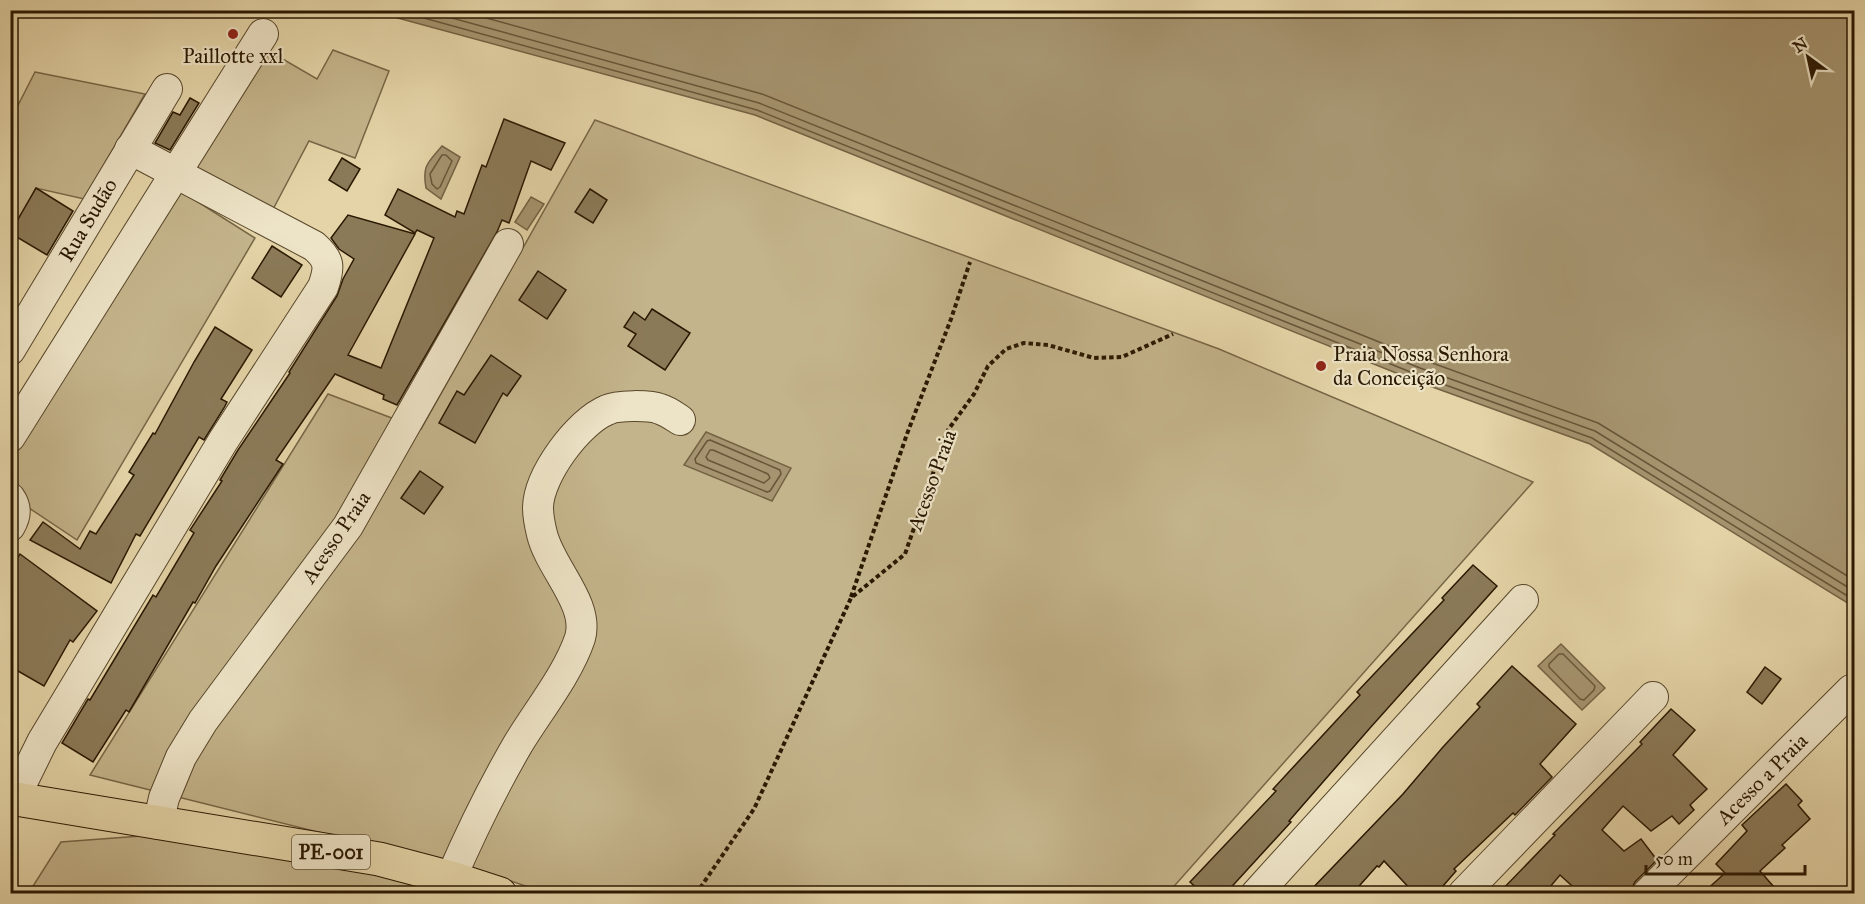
<svg xmlns="http://www.w3.org/2000/svg" width="1865" height="904" font-family="'IM FELL Great Primer',serif">
<rect width="100%" height="100%" fill="#e4d4a7"/>
<filter id="stains"><feTurbulence type="fractalNoise" baseFrequency=".00333" numOctaves="4"/><feColorMatrix values="0 0 0 0 .2 0 0 0 0 .09 0 0 0 0 .02 0 0 0 .5 -.17"/></filter>
<radialGradient id="worn" r=".72"><stop offset=".6" stop-color="#630" stop-opacity="0"/><stop offset="1" stop-color="#630" stop-opacity=".3"/></radialGradient>
<g fill="#c4b48b" stroke="#776646" stroke-width="1.5">
<path d="M 333,50 L 389,71 L 355,158 L 309,141 L 270,215 L 194,170 L 269,51 L 317,79 Z"/>
<path d="M 35,72 L 145,94 L 84,199 L 36,188 L 14,231 L 11,228 L 11,119 Z"/>
<path d="M 595,120 L 1219,349 L 1533,482 L 1168,893 L 546,893 L 505,879 L 90,775 L 328,394 L 421,429 Z"/>
<path d="M 179,190 L 255,238 L 77,540 L 23,504 L 11,484 L 10,460 Z"/>
<path d="M 141,836 L 416,869 L 468,894 L 28,894 L 61,842 Z"/>
</g>
<g fill="#a5946f" stroke="#746243" stroke-width="1.5">
<path d="M 372,11 L 1854,11 L 1854,607 L 1590,444 L 1416,381 L 755,115 Z"/>
<path d="M 442,146 L 460,157 L 441,199 L 426,188 C 422,165 428,163 442,146 Z"/>
<path d="M 531,197 L 544,204 L 527,230 L 515,222 Z"/>
<path d="M 706,432 L 791,468 L 772,501 L 684,465 Z"/>
<path d="M 1561,644 L 1605,688 L 1582,710 L 1538,666 Z"/>
</g>
<g fill="none" stroke-linecap="round" stroke-linejoin="round">
<g stroke="#685638" stroke-width="1.5">
<path d="M 395,10 L 757,110 L 1418,375 L 1592,438 L 1854,600"/>
<path d="M 423,10 L 759,103 L 1420,368 L 1595,431 L 1854,591"/>
<path d="M 457,10 L 762,94 L 1424,360 L 1598,423 L 1854,580"/>
<path d="M 442,155 L 446,155 L 452,161 L 440,187 L 437,189 L 432,184 L 430,174 Z"/>
<path d="M 710,440 L 780,470 L 781,474 L 770,491 L 767,492 L 696,463 L 695,459 L 707,441 Z"/>
<path d="M 710,450 L 713,450 L 768,474 L 770,478 L 764,483 L 708,460 L 706,457 Z"/>
<path d="M 1559,654 L 1563,654 L 1595,686 L 1594,690 L 1584,700 L 1580,699 L 1549,667 L 1549,664 Z"/>
</g>
</g>
<g fill="#8b7a58" stroke="#2a1802" stroke-width="1.5">
<path d="M 190,98 L 199,103 L 170,150 L 155,143 L 173,112 L 180,115 Z"/>
<path d="M 504,119 L 565,143 L 551,170 L 531,161 L 509,223 L 502,220 L 497,232 L 397,405 L 383,399 L 384,395 L 335,374 L 276,460 L 283,464 L 216,566 L 195,603 L 193,602 L 129,712 L 126,710 L 93,762 L 62,743 L 88,699 L 90,700 L 153,595 L 156,597 L 194,533 L 190,530 L 222,481 L 220,480 L 238,450 L 290,373 L 289,372 L 337,296 L 343,279 L 354,259 L 339,249 L 331,238 L 348,215 L 415,234 L 348,355 L 381,368 L 434,238 L 417,230 L 415,233 L 385,215 L 398,189 L 455,217 L 457,211 L 464,214 L 482,165 L 486,167 Z"/>
<path d="M 342,158 L 360,169 L 347,191 L 329,180 Z"/>
<path d="M 36,188 L 73,211 L 47,255 L 10,233 Z"/>
<path d="M 590,189 L 607,200 L 593,223 L 575,212 Z"/>
<path d="M 272,246 L 302,265 L 281,297 L 252,278 Z"/>
<path d="M 538,271 L 566,290 L 547,319 L 519,300 Z"/>
<path d="M 652,309 L 690,333 L 665,370 L 628,346 L 636,334 L 624,327 L 634,312 L 645,320 Z"/>
<path d="M 215,327 L 252,350 L 221,399 L 227,402 L 224,408 L 204,440 L 199,437 L 140,536 L 136,534 L 111,583 L 30,540 L 43,522 L 80,549 L 90,531 L 96,534 L 134,475 L 129,472 L 153,433 L 155,434 L 194,362 Z"/>
<path d="M 491,355 L 521,376 L 507,396 L 503,393 L 475,443 L 439,423 L 457,391 L 464,395 Z"/>
<path d="M 420,471 L 443,487 L 424,514 L 401,498 Z"/>
<path d="M 20,554 L 97,611 L 73,642 L 70,640 L 44,686 L 11,667 L 11,567 Z"/>
<path d="M 1473,565 L 1497,586 L 1370,728 L 1289,821 L 1291,822 L 1225,894 L 1203,894 L 1190,882 L 1276,791 L 1273,789 L 1360,695 L 1357,692 L 1444,600 L 1442,598 Z"/>
<path d="M 1512,666 L 1576,724 L 1540,764 L 1552,777 L 1515,815 L 1513,813 L 1454,869 L 1456,871 L 1436,894 L 1415,894 L 1384,861 L 1379,867 L 1377,866 L 1352,894 L 1307,894 L 1403,794 L 1443,747 L 1480,707 L 1477,704 Z"/>
<path d="M 1765,667 L 1781,679 L 1762,704 L 1747,692 Z"/>
<path d="M 1671,709 L 1695,730 L 1673,755 L 1707,789 L 1690,805 L 1694,810 L 1679,824 L 1672,816 L 1651,831 L 1623,806 L 1602,830 L 1624,851 L 1641,839 L 1657,860 L 1635,882 L 1629,894 L 1620,887 L 1612,894 L 1581,894 L 1560,875 L 1544,894 L 1498,894 L 1555,835 L 1553,834 L 1642,744 L 1640,742 Z"/>
<path d="M 1786,784 L 1802,801 L 1798,805 L 1810,819 L 1782,845 L 1785,848 L 1760,871 L 1780,894 L 1702,894 L 1725,873 L 1716,864 L 1747,831 L 1742,825 Z"/>
</g>
<g fill="none" stroke-linecap="round" stroke-linejoin="round">
<g stroke="#58472b" stroke-width="32">
<g id="minor">
<path d="M 10,350 L 167,89"/>
<path d="M 10,437 L 263,34"/>
<path d="M 10,498 C 17,508 16,516 10,526"/>
<path d="M 14,799 L 42,742 L 223,441 L 323,287 C 330,267 330,260 314,246 L 130,149"/>
<path d="M 158,824 L 164,798 L 181,757 L 203,721 L 348,526 L 508,244"/>
<path d="M 451,878 C 471,832 493,787 518,744 C 538,711 568,674 580,638 C 590,604 550,568 542,534 C 540,526 538,515 538,507 C 539,475 578,422 607,410 C 617,405 650,405 660,409 C 667,411 674,416 680,420"/>
<path d="M 1256,894 L 1523,600"/>
<path d="M 1463,894 L 1653,697"/>
<path d="M 1647,894 L 1851,690"/>
</g>
</g>
<g stroke="#2a1802" stroke-width="35">
<path id="major" d="M 10,798 L 379,859 L 451,878 L 500,894"/>
</g>
<g stroke="#2a1802" stroke-width="4" stroke-dasharray="4.5 3" stroke-linecap="butt">
<path d="M 851,597 L 907,434 L 951,319 L 970,262"/>
<path d="M 696,894 L 754,809 L 851,598 L 905,554 L 948,430 L 974,394 L 988,366 L 1006,349 L 1024,343 L 1048,345 L 1094,358 L 1122,357 L 1173,334"/>
</g>
<use href="#minor" stroke="#ede3c6" stroke-width="30"/>
<use href="#major" stroke="#e4d4a7" stroke-width="33"/>
</g>
<g fill="#8f2418" stroke="#ede3c6" stroke-width="2">
<circle cx="233" cy="34" r="6"/>
<circle cx="1321" cy="366" r="6"/>
</g>
<g text-anchor="middle" dominant-baseline="central" stroke-width="4.5" stroke-linejoin="round" paint-order="stroke">
<rect fill="#ede3c6" stroke="#64553d" stroke-width="1.5" x="292" y="835" width="78" height="34" rx="4.5"/>
<g font-size="20" font-weight="bold" fill="#2a1802">
<text x="331" y="852">PE-001</text>
</g>
<g font-size="21" fill="#2a1802" stroke="#ede3c6">
<text x="233" y="56">Paillotte xxl</text>
<text x="1333" y="354" text-anchor="start">Praia Nossa Senhora<tspan x="1333" dy="24">da Conceição</tspan></text>
</g>
<g font-size="21" fill="#2a1802" stroke="#ede3c6">
<text transform="translate(88 220) rotate(-59)">Rua Sudão</text>
<text transform="translate(932 480) rotate(-70)">Acesso Praia</text>
<text transform="translate(336 537) rotate(-56)">Acesso Praia</text>
<text transform="translate(1762 779) rotate(-45)">Acesso a Praia</text>
</g>
</g>
<rect width="1865" height="904" fill="none" stroke="#e4d4a7" stroke-width="36"/>
<rect x="12" y="12" width="1841" height="880" fill="none" stroke="#2a1802" stroke-width="3"/>
<rect x="18" y="18" width="1829" height="868" fill="none" stroke="#2a1802" stroke-width="1.5"/>
<g transform="translate(1808 57) rotate(327)" stroke="#ede3c6" stroke-width="4.5" paint-order="stroke">
<path d="M0-4.5L10 22L0 15L-10 22Z" fill="#2a1802"/>
<text y="-9" font-size="16" font-weight="bold" text-anchor="middle" fill="#2a1802">N</text>
</g>
<path d="M1646 865v9h159v-9" fill="none" stroke="#2a1802" stroke-width="3"/>
<text x="1655" y="865" font-size="18" fill="#2a1802" stroke="#ede3c6" stroke-width="4.5" paint-order="stroke">50 m</text>
<rect width="100%" height="100%" filter="url(#stains)"/>
<rect width="100%" height="100%" fill="url(#worn)"/>
</svg>
